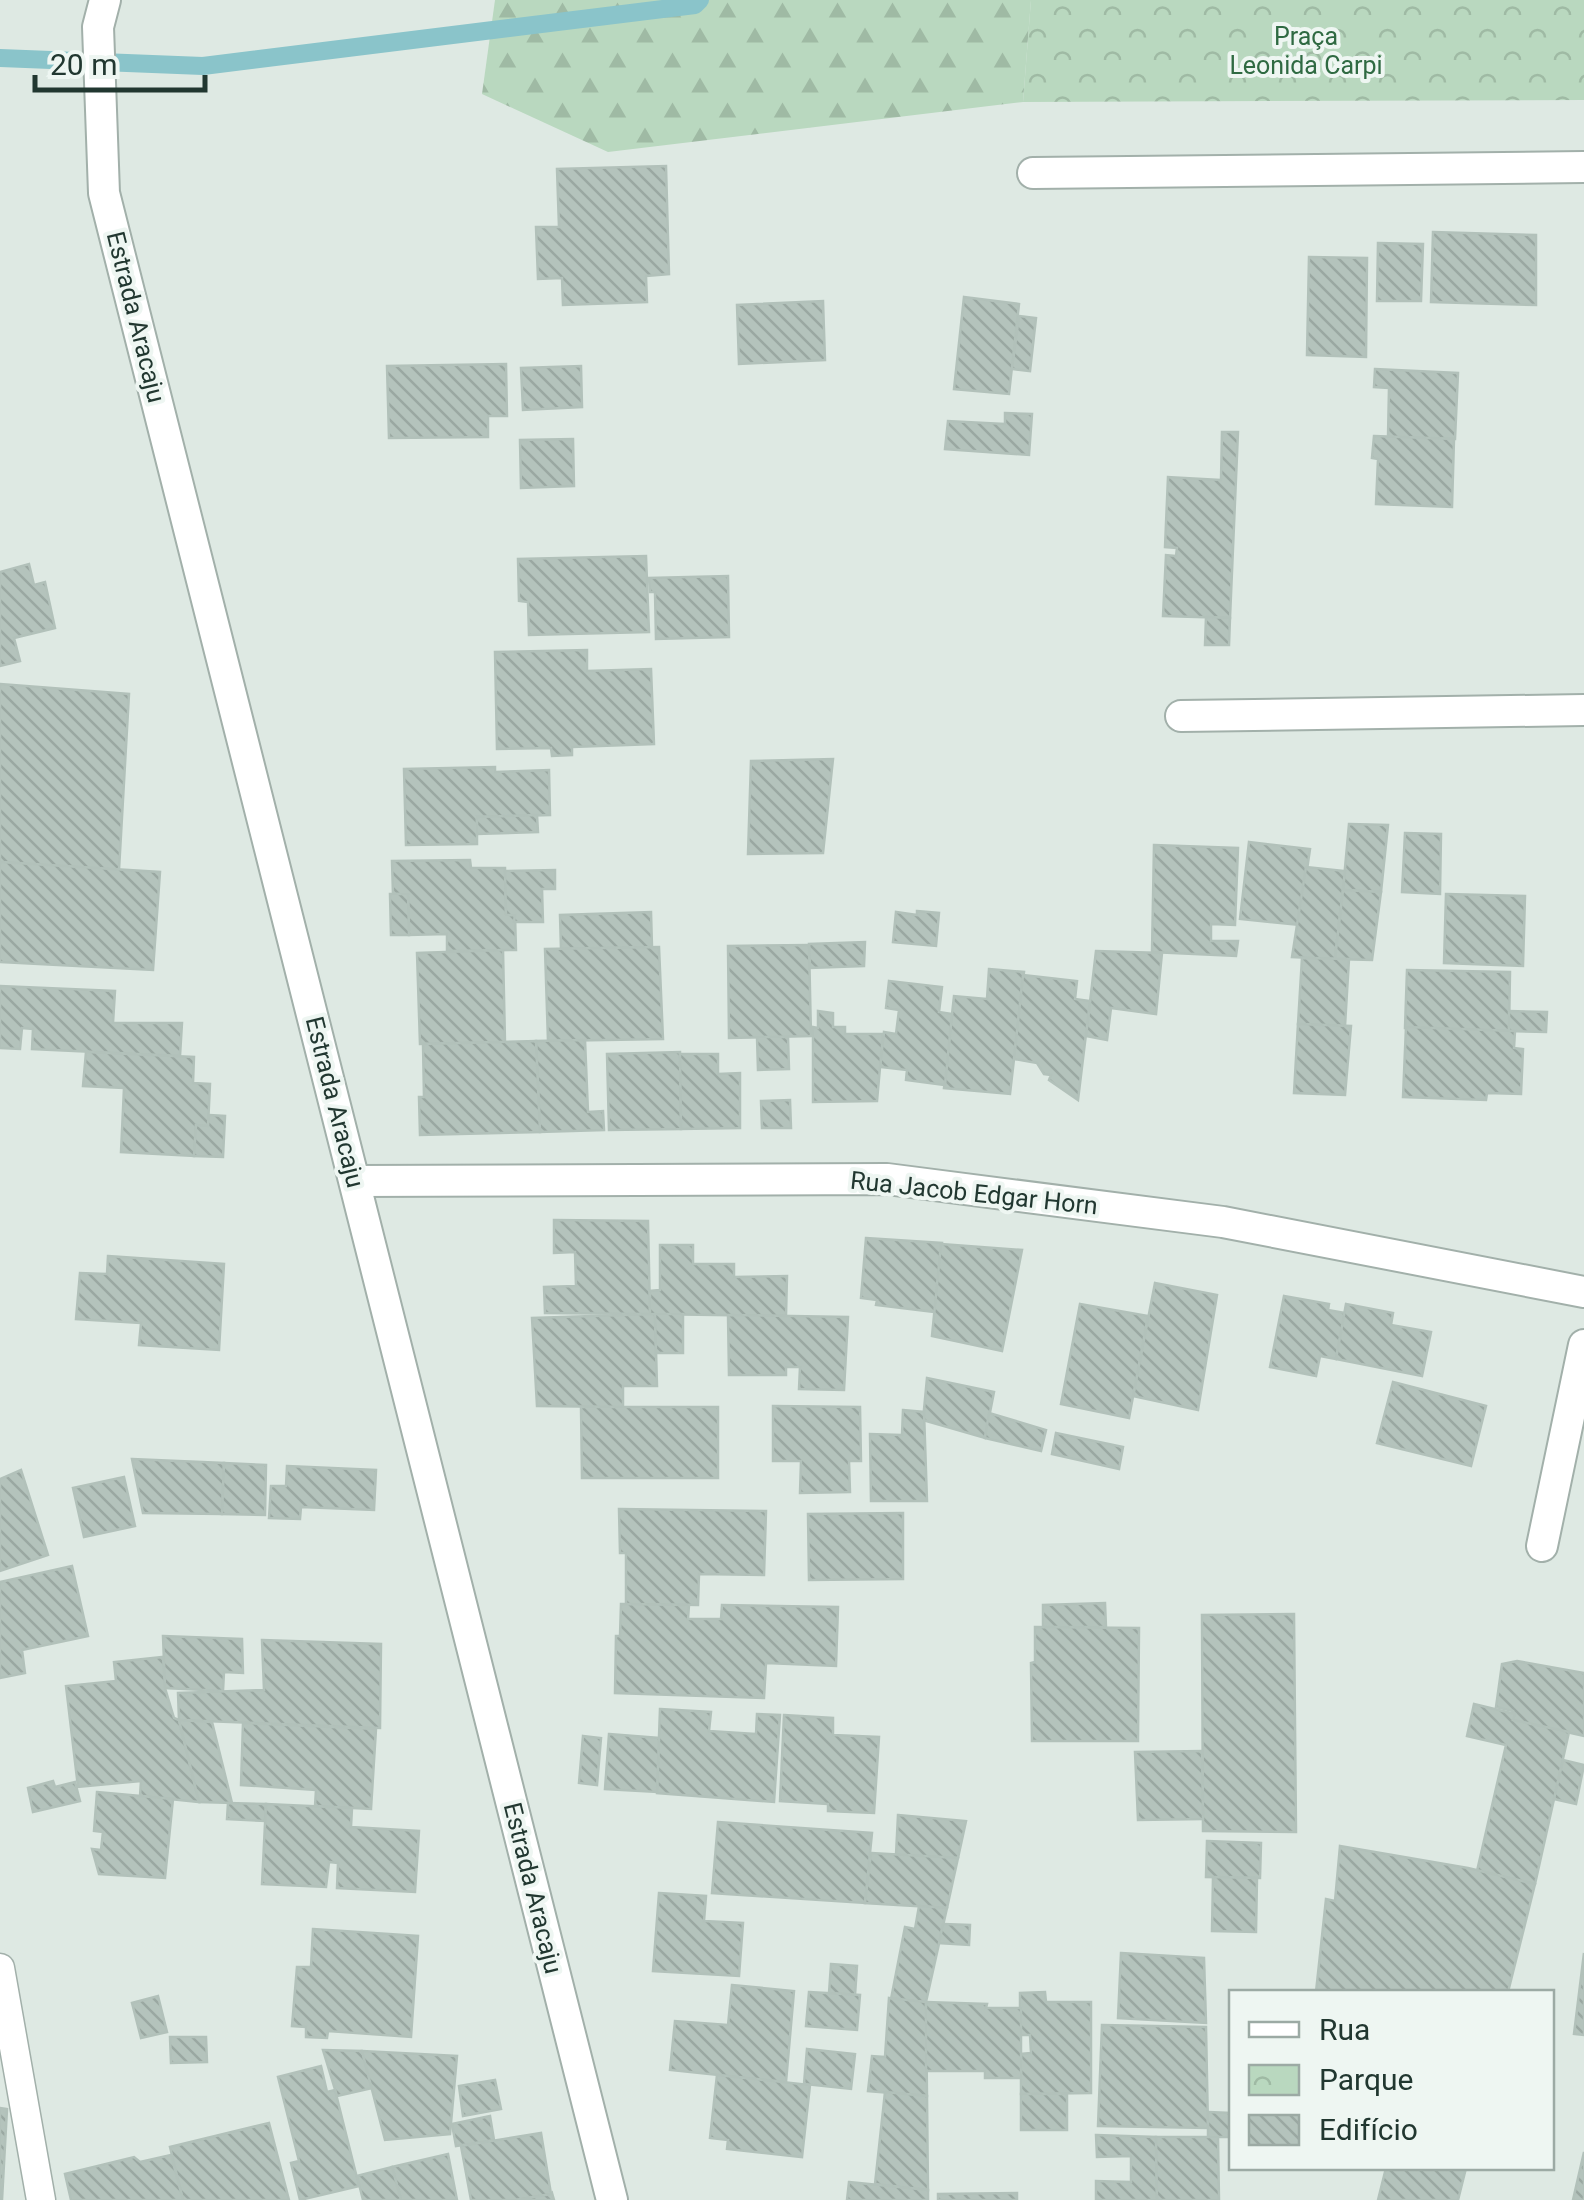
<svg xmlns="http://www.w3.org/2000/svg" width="1584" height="2200" font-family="Roboto,sans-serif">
<defs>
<pattern id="forest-firs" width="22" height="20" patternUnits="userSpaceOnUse" patternTransform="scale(2.5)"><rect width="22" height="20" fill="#b9d8bf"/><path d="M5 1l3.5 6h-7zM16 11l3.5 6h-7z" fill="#9fbaa4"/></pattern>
<pattern id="park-crowns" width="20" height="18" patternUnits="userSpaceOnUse" patternTransform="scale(2.5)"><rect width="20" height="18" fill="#b9d8bf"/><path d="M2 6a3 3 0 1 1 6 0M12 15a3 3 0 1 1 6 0" fill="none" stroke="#9fbaa4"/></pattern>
<pattern id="building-back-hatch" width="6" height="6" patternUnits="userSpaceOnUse" patternTransform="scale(2.5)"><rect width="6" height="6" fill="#b4c3bc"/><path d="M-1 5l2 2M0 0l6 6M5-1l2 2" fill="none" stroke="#9aa8a2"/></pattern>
</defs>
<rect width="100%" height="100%" fill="#dee9e3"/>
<path fill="url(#forest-firs)" d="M 495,0 L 1031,0 L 1023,102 L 608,152 L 482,94 Z"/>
<path fill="url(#park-crowns)" d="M 1031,0 L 1584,0 L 1584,100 L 1023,102 Z"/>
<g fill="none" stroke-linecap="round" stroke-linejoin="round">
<path stroke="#8ac4ca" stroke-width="18" d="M 0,58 L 203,66 L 695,5 L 700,0"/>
</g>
<g fill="url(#building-back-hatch)" stroke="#b2c1ba" stroke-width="2.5">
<path d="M 666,166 L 669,274 L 646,276 L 647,302 L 563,305 L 562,278 L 538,279 L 536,227 L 559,227 L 557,169 Z"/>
<path d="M 1433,232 L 1536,235 L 1536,305 L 1431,302 Z"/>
<path d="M 1378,243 L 1423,244 L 1421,301 L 1377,301 Z"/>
<path d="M 1309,257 L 1367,258 L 1366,357 L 1307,355 Z"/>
<path d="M 964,297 L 1019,304 L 1009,394 L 954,389 Z"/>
<path d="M 823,301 L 825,360 L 739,364 L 737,305 Z"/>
<path d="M 1019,316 L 1036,318 L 1030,371 L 1012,369 Z"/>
<path d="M 506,364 L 507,416 L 488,416 L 488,437 L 389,438 L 387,366 Z"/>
<path d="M 581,366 L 582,407 L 523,410 L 521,368 Z"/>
<path d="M 1375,369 L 1458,373 L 1455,439 L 1388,437 L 1389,388 L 1374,387 Z"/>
<path d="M 1005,413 L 1032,414 L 1029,455 L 945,449 L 948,421 L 1005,424 Z"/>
<path d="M 1222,432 L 1238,432 L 1230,618 L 1163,616 L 1166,555 L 1176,556 L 1177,548 L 1165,547 L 1168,477 L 1221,480 Z"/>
<path d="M 1374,436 L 1454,439 L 1452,507 L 1376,504 L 1378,459 L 1372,458 Z"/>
<path d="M 573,439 L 574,486 L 521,488 L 520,440 Z"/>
<path d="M 646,556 L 649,632 L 529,635 L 528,602 L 519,601 L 518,559 Z"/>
<path d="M 29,564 L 34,585 L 45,582 L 55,628 L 14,638 L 20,661 L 0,666 L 0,572 Z"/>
<path d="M 728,576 L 729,637 L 656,639 L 655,592 L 650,592 L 649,578 Z"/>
<path d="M 1206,617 L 1230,618 L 1229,645 L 1205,645 Z"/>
<path d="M 587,650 L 587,671 L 651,669 L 654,744 L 572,747 L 572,755 L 552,756 L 551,748 L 497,749 L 495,652 Z"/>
<path d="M 0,684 L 129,694 L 119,870 L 0,862 Z"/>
<path d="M 833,759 L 823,853 L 748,854 L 751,761 Z"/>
<path d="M 495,767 L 495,772 L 549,770 L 550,815 L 477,817 L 477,844 L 406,845 L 404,769 Z"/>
<path d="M 537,815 L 538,832 L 477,834 L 477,817 Z"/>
<path d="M 1349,824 L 1388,825 L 1381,892 L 1343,890 Z"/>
<path d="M 1405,833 L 1441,834 L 1440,894 L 1402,892 Z"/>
<path d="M 1249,842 L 1310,849 L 1299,925 L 1240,919 Z"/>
<path d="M 1154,845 L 1238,848 L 1235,925 L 1211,924 L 1211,941 L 1238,941 L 1236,956 L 1152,952 Z"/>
<path d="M 470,860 L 471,868 L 505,868 L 506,915 L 515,915 L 516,950 L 447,951 L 447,934 L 409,935 L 408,894 L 393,894 L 392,861 Z"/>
<path d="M 0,862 L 160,872 L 153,970 L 0,962 Z"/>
<path d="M 1306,867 L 1345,871 L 1335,959 L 1292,957 Z"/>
<path d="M 555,870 L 555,889 L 542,889 L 543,922 L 514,922 L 515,915 L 506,915 L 505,871 Z"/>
<path d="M 1343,890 L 1381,892 L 1372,960 L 1335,959 Z"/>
<path d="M 390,894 L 408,894 L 409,935 L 391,935 Z"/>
<path d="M 1446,894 L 1525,896 L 1523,966 L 1444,963 Z"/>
<path d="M 917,911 L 939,913 L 936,946 L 893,942 L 896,912 L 917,915 Z"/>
<path d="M 651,912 L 652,947 L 561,949 L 560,915 Z"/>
<path d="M 865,942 L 864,966 L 810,968 L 809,944 Z"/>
<path d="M 809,945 L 811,1036 L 729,1038 L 728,946 Z"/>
<path d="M 659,947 L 663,1039 L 548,1041 L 545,949 Z"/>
<path d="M 503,950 L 505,1042 L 420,1044 L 417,953 Z"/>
<path d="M 1096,951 L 1162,953 L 1156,1014 L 1111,1008 L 1107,1040 L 1086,1036 Z"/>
<path d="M 1302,958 L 1349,959 L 1345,1026 L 1298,1024 Z"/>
<path d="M 989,969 L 1024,972 L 1010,1094 L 944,1088 L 954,996 L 987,999 Z"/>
<path d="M 1407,970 L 1510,972 L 1509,1031 L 1405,1028 Z"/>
<path d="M 1023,975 L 1077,981 L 1075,999 L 1090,1001 L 1078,1100 L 1049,1080 L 1051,1075 L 1044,1074 L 1037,1063 L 1014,1059 Z"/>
<path d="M 889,981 L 942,987 L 939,1012 L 952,1014 L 945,1085 L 906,1080 L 907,1070 L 880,1067 L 884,1032 L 896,1034 L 899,1010 L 886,1008 Z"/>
<path d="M 0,986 L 115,991 L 113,1023 L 182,1023 L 180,1056 L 32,1049 L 33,1029 L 22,1028 L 20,1049 L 0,1048 Z"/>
<path d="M 818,1011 L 833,1013 L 833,1027 L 845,1027 L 845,1034 L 883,1034 L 877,1101 L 813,1102 L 813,1027 L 818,1028 Z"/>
<path d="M 1509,1011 L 1547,1012 L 1546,1032 L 1509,1031 Z"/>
<path d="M 1298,1024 L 1351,1026 L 1345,1095 L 1294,1093 Z"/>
<path d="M 1406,1027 L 1515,1031 L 1514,1048 L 1523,1049 L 1521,1094 L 1487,1093 L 1486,1100 L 1403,1097 Z"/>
<path d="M 757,1037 L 788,1037 L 789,1069 L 758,1070 Z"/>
<path d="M 585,1040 L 588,1112 L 603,1111 L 604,1130 L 540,1132 L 536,1041 Z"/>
<path d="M 536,1041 L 540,1132 L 420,1135 L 419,1097 L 424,1097 L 423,1044 Z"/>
<path d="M 86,1052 L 194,1057 L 193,1083 L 210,1084 L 208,1126 L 196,1125 L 194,1156 L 121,1152 L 124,1088 L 83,1086 Z"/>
<path d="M 680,1052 L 681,1129 L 609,1130 L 607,1054 Z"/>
<path d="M 680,1054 L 718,1054 L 718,1074 L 740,1073 L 740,1128 L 681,1129 Z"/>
<path d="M 790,1100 L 791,1128 L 762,1128 L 761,1101 Z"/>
<path d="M 209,1115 L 225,1116 L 223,1157 L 194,1156 L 196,1125 L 208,1126 Z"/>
<path d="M 554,1220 L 648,1221 L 650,1314 L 545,1313 L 544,1287 L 576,1286 L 575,1252 L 554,1253 Z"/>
<path d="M 866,1238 L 942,1243 L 935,1312 L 876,1305 L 877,1300 L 861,1298 Z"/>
<path d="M 941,1244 L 1022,1250 L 1002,1351 L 932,1336 Z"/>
<path d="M 660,1245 L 693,1245 L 693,1264 L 734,1264 L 734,1277 L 787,1276 L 786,1316 L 650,1314 L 650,1291 L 660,1290 Z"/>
<path d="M 108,1256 L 224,1264 L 219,1350 L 139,1345 L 141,1323 L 76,1319 L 80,1273 L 107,1274 Z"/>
<path d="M 1155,1283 L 1217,1295 L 1198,1410 L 1133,1396 Z"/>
<path d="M 1284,1296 L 1329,1304 L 1328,1310 L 1345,1313 L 1336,1359 L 1320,1356 L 1316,1376 L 1270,1367 Z"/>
<path d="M 1080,1304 L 1148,1316 L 1129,1418 L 1061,1404 Z"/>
<path d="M 1346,1304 L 1393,1313 L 1391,1325 L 1431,1332 L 1422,1376 L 1336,1359 Z"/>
<path d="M 655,1314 L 657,1386 L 623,1386 L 623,1407 L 537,1406 L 532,1318 Z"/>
<path d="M 655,1314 L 683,1314 L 683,1353 L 656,1353 Z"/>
<path d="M 728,1315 L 848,1317 L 844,1390 L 799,1389 L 800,1367 L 786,1367 L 786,1375 L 729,1375 Z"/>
<path d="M 927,1378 L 994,1392 L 985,1438 L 923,1420 Z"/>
<path d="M 1393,1382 L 1486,1406 L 1471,1466 L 1377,1443 Z"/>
<path d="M 773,1406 L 860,1407 L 861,1461 L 849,1461 L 850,1492 L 800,1493 L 801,1461 L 773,1461 Z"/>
<path d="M 581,1407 L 718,1407 L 718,1478 L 582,1478 Z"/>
<path d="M 903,1410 L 924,1412 L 927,1501 L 871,1501 L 870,1434 L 902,1435 Z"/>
<path d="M 989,1413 L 1046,1430 L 1041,1451 L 985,1438 Z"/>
<path d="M 1056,1433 L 1123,1447 L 1119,1469 L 1052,1454 Z"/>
<path d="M 132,1459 L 224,1463 L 222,1514 L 143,1513 Z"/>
<path d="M 224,1463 L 266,1465 L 265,1515 L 222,1514 Z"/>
<path d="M 287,1466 L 376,1470 L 374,1510 L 301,1507 L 300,1519 L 269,1518 L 271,1486 L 286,1486 Z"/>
<path d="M 21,1470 L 48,1555 L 0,1571 L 0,1479 Z"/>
<path d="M 124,1477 L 135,1526 L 84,1537 L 73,1488 Z"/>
<path d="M 619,1509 L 766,1511 L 764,1575 L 699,1574 L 698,1605 L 626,1604 L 626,1553 L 620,1553 Z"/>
<path d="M 903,1513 L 903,1579 L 809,1580 L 808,1514 Z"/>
<path d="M 72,1566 L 88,1636 L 22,1650 L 25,1673 L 0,1678 L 0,1582 Z"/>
<path d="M 1105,1603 L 1106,1627 L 1043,1627 L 1043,1605 Z"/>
<path d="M 621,1604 L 689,1605 L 688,1619 L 721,1619 L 722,1605 L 838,1607 L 836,1666 L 766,1663 L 764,1698 L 615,1693 L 616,1636 L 620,1636 Z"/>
<path d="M 1294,1614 L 1296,1832 L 1203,1831 L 1202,1615 Z"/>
<path d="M 1035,1627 L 1139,1628 L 1138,1741 L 1032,1741 L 1031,1663 L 1035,1662 Z"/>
<path d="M 163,1636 L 242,1639 L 243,1673 L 224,1672 L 223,1691 L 165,1688 Z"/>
<path d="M 262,1640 L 381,1644 L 380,1728 L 179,1720 L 178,1693 L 264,1690 Z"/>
<path d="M 163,1657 L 165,1688 L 174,1718 L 179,1720 L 199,1802 L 140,1796 L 141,1781 L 78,1787 L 66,1686 L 116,1681 L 114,1662 Z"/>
<path d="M 1517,1661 L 1584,1673 L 1584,1736 L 1513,1720 L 1513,1711 L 1496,1707 L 1502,1664 Z"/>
<path d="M 1474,1704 L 1515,1714 L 1513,1720 L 1569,1732 L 1535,1884 L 1477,1871 L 1506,1745 L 1467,1736 Z"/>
<path d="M 660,1709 L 711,1712 L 709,1731 L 756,1734 L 757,1714 L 780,1715 L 774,1802 L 657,1793 Z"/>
<path d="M 784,1715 L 833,1718 L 833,1735 L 879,1737 L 874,1813 L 828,1811 L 828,1804 L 780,1801 Z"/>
<path d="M 179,1720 L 212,1722 L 232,1803 L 199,1802 Z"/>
<path d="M 243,1723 L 376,1729 L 371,1809 L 315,1806 L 316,1790 L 241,1785 Z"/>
<path d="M 609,1734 L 659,1738 L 657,1792 L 605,1789 Z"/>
<path d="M 583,1736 L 601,1738 L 597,1785 L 579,1783 Z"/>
<path d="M 1202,1751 L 1203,1819 L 1138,1820 L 1135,1752 Z"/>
<path d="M 1563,1760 L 1584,1765 L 1576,1804 L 1554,1799 Z"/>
<path d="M 53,1781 L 55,1787 L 75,1782 L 80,1801 L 33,1812 L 28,1788 Z"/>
<path d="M 97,1792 L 173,1799 L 165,1878 L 99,1874 L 92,1849 L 101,1850 L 103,1832 L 94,1831 Z"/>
<path d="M 228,1803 L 266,1804 L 265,1821 L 227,1819 Z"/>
<path d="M 266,1804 L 352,1808 L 351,1827 L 419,1831 L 415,1892 L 337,1888 L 338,1863 L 329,1862 L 326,1887 L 262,1884 Z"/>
<path d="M 898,1815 L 966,1821 L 958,1858 L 896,1855 Z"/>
<path d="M 718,1822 L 872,1833 L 865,1903 L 712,1893 Z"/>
<path d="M 1207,1841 L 1261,1843 L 1260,1878 L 1206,1877 Z"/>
<path d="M 1340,1846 L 1468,1868 L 1535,1884 L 1508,1992 L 1316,1992 L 1326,1899 L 1335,1901 Z"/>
<path d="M 871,1853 L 958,1858 L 947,1908 L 865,1903 Z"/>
<path d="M 1213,1877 L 1257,1878 L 1256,1932 L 1212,1931 Z"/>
<path d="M 659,1893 L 706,1896 L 704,1921 L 743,1923 L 739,1976 L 653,1971 Z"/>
<path d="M 919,1906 L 947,1908 L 926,2002 L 891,1999 L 905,1927 L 915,1929 Z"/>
<path d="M 943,1924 L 970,1925 L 969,1945 L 939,1943 Z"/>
<path d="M 313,1929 L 418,1936 L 411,2037 L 328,2031 L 327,2038 L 306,2037 L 306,2027 L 292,2026 L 297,1967 L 311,1967 Z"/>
<path d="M 1121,1953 L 1204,1958 L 1206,2023 L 1118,2018 Z"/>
<path d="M 1584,1953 L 1584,2035 L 1574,2034 Z"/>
<path d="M 831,1964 L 857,1966 L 855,1995 L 829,1993 Z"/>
<path d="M 732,1985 L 794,1991 L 786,2082 L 670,2070 L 675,2021 L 728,2025 Z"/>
<path d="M 809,1992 L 860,1995 L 857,2030 L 806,2026 Z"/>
<path d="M 1045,1992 L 1046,2002 L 1091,2002 L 1091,2093 L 1021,2094 L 1021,2054 L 1031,2053 L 1030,2035 L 1020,2035 L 1020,1993 Z"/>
<path d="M 158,1996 L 167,2032 L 141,2038 L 132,2003 Z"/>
<path d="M 889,1998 L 926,2002 L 927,2096 L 868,2091 L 872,2056 L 885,2057 Z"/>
<path d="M 926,2002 L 987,2004 L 986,2008 L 1021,2008 L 1021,2078 L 985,2078 L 985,2071 L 926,2071 Z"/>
<path d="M 1102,2025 L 1206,2027 L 1208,2128 L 1098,2126 Z"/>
<path d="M 170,2037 L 206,2037 L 207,2062 L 171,2063 Z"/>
<path d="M 807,2049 L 855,2054 L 851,2089 L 804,2084 Z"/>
<path d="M 323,2050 L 362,2051 L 372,2088 L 337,2096 Z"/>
<path d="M 362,2051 L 457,2056 L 450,2134 L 385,2140 Z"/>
<path d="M 321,2066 L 327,2092 L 335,2090 L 359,2186 L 300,2200 L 291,2163 L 299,2161 L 278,2077 Z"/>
<path d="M 717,2075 L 810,2085 L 802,2157 L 727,2149 L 728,2140 L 710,2138 Z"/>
<path d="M 495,2080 L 501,2109 L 463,2116 L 459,2086 Z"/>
<path d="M 885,2092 L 927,2096 L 928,2190 L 875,2184 Z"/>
<rect x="1021" y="2094" width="46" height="36"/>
<path d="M 0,2108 L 7,2109 L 2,2200 L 0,2200 Z"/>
<path d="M 1208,2112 L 1231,2113 L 1231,2137 L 1208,2137 Z"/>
<path d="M 490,2116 L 494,2140 L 456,2146 L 452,2124 Z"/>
<path d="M 269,2123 L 289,2200 L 183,2200 L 170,2147 Z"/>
<path d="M 541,2133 L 551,2194 L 516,2200 L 471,2200 L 461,2146 Z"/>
<path d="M 1096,2135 L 1156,2137 L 1157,2200 L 1096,2200 L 1096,2181 L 1131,2182 L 1131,2156 L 1097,2157 Z"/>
<path d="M 1156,2137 L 1218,2137 L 1219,2200 L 1157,2200 Z"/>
<path d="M 1584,2152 L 1584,2200 L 1573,2200 Z"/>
<path d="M 448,2154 L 457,2200 L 401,2200 L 392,2167 Z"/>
<path d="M 171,2155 L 183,2200 L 71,2200 L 65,2174 L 134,2157 L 140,2162 Z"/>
<path d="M 392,2167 L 401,2200 L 363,2200 L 357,2176 Z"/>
<path d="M 1386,2168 L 1466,2168 L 1458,2200 L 1378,2200 Z"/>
<path d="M 849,2182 L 928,2190 L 928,2200 L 847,2200 Z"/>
<path d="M 552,2193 L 554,2200 L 516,2200 L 551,2194 Z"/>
<path d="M 1017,2193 L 1017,2200 L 938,2200 L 938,2194 Z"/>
</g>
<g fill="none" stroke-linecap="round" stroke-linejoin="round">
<g stroke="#a2b0aa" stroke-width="31">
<path id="lane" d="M 0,1968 L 41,2200"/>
</g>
<g stroke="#a2b0aa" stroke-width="34">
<g id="street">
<path d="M 105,0 L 98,27 L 104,193 L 612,2200"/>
<path d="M 1033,173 L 1584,167"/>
<path d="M 1181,716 L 1584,710"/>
<path d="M 355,1181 L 887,1179 L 1223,1222 L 1584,1292"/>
<path d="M 1542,1546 L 1584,1345"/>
</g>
</g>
<use href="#lane" stroke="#fff" stroke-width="28"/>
<use href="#street" stroke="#fff" stroke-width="30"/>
</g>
<g text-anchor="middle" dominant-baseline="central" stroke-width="8" stroke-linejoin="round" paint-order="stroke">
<g font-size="25" fill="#2f6a42" stroke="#eef6f2">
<text x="1306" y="36">Praça<tspan x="1306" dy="29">Leonida Carpi</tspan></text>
</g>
<g font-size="25" fill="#213730" stroke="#eef6f2">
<text transform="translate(136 317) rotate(76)">Estrada Aracaju</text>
<text transform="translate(335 1102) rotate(76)">Estrada Aracaju</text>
<text transform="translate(974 1193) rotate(6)">Rua Jacob Edgar Horn</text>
<text transform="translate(533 1888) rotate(76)">Estrada Aracaju</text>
</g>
</g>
<rect x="1229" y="1990" width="325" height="180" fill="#eef6f2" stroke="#9caaa4" stroke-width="2.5"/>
<rect x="1249" y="2022" width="50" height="15" fill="#ffffff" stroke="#9caaa4" stroke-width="2.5"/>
<text x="1319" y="2040" font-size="30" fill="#213730">Rua</text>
<rect x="1249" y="2065" width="50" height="30" fill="url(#park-crowns)" stroke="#9caaa4" stroke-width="2.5"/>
<text x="1319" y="2090" font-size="30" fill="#213730">Parque</text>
<rect x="1249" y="2115" width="50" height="30" fill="url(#building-back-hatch)" stroke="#9caaa4" stroke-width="2.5"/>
<text x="1319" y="2140" font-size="30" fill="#213730">Edifício</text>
<path d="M35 75v15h170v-15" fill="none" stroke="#213730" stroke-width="5"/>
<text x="50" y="75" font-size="30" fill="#213730" stroke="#eef6f2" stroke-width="8" paint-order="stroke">20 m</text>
</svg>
